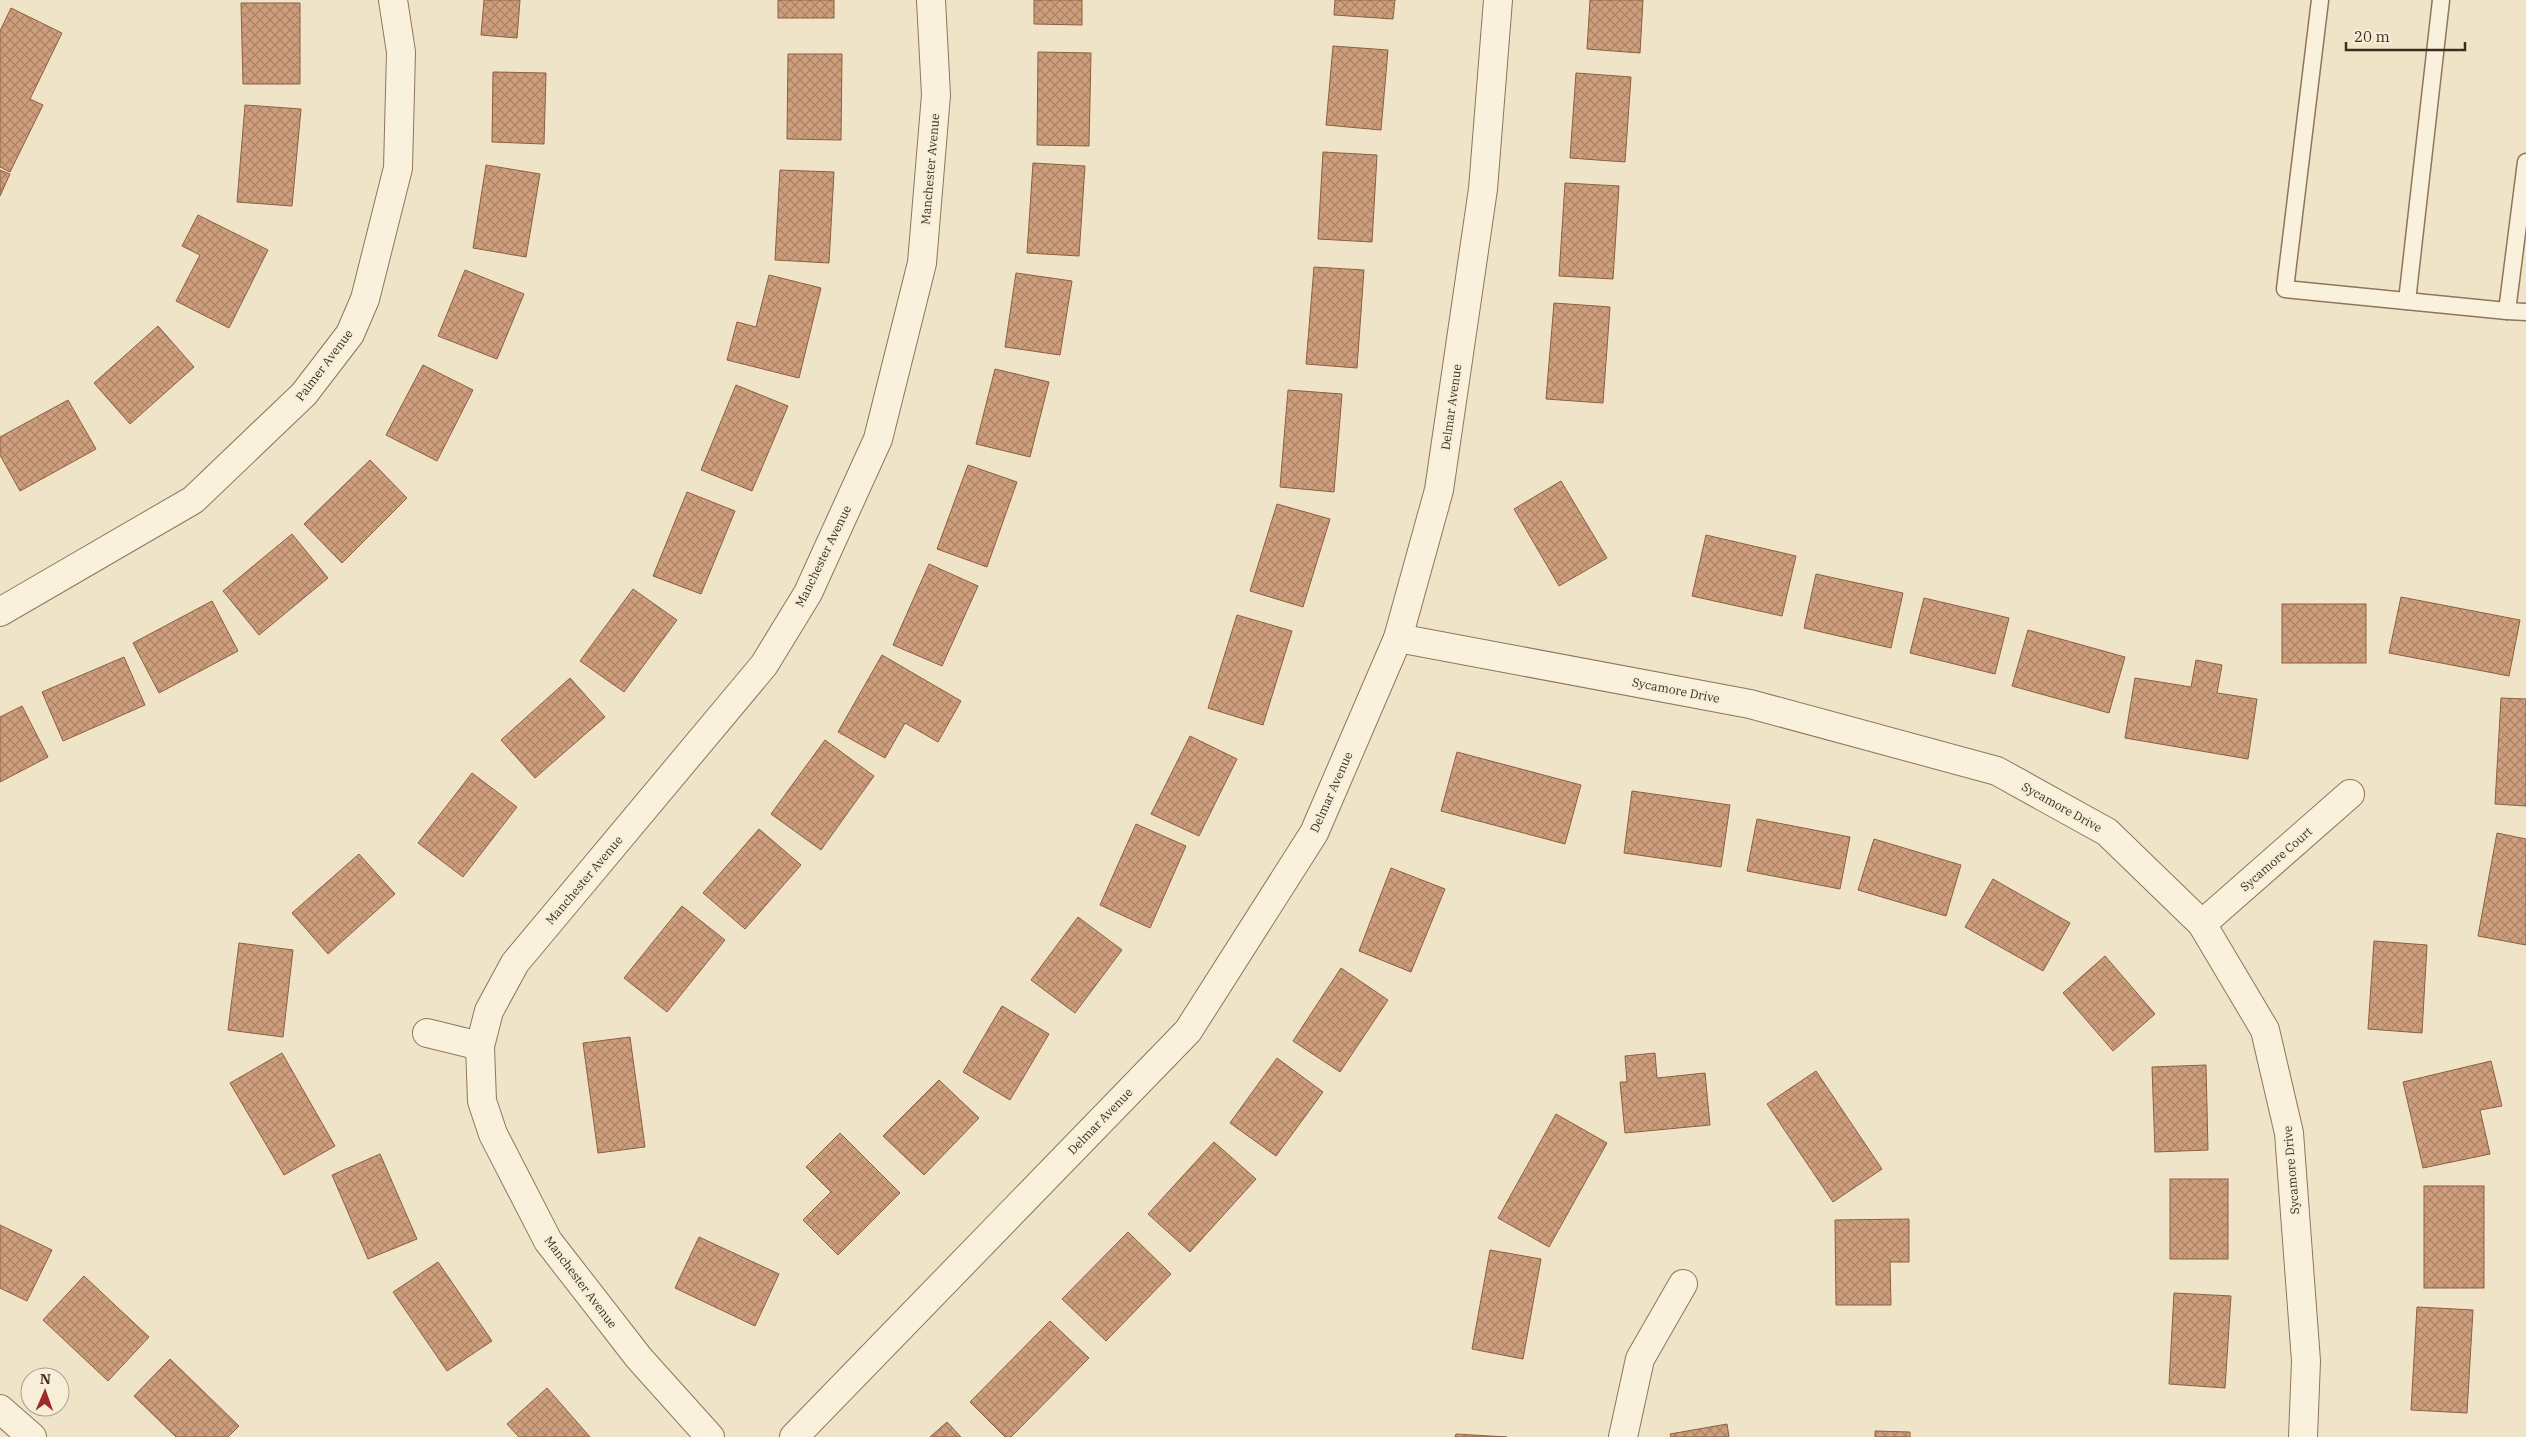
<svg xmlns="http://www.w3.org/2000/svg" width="2526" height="1437" font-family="'IBM Plex Serif',serif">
<defs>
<pattern id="building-cross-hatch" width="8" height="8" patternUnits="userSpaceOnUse" patternTransform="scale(1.25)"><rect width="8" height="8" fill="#cf9f7d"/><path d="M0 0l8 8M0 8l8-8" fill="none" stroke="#a98266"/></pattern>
</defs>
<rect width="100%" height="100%" fill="#f0e4c8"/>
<g fill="url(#building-cross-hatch)" stroke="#8d5f41">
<path d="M 484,0 L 520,0 L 517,38 L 481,35 Z"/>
<rect x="778" y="0" width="56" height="18"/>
<path d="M 1034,0 L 1082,0 L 1082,25 L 1034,24 Z"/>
<path d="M 1335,0 L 1395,0 L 1393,19 L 1334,15 Z"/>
<path d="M 1590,0 L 1643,0 L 1640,53 L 1587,49 Z"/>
<path d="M 241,3 L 300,3 L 300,84 L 243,84 Z"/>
<path d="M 11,8 L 62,33 L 30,99 L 43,105 L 10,172 L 0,167 L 0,31 Z"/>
<path d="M 1333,46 L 1388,50 L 1381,130 L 1326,125 Z"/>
<path d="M 1038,52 L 1091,53 L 1089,146 L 1037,145 Z"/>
<path d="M 788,54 L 842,54 L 841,140 L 787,139 Z"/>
<path d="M 493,72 L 546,73 L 544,144 L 492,142 Z"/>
<path d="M 1576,73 L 1631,77 L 1625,162 L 1570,158 Z"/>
<path d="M 245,105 L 301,109 L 292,206 L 237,202 Z"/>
<path d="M 1323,152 L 1377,155 L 1372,242 L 1318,239 Z"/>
<path d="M 1033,163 L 1085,166 L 1079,256 L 1027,253 Z"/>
<path d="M 486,165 L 540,174 L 526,257 L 473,248 Z"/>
<path d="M 0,170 L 10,174 L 0,196 Z"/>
<path d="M 780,170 L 834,172 L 829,263 L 775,260 Z"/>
<path d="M 1565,183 L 1619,186 L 1613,279 L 1559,276 Z"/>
<path d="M 198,215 L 268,250 L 229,328 L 176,301 L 200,255 L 182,246 Z"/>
<path d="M 1314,267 L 1364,270 L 1357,368 L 1306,364 Z"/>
<path d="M 465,270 L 524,294 L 497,359 L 438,336 Z"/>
<path d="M 1016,273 L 1072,281 L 1060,355 L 1005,347 Z"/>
<path d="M 769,275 L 821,288 L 799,378 L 727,360 L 737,322 L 756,327 Z"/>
<path d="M 1554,303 L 1610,307 L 1603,403 L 1546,399 Z"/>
<path d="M 158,326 L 194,367 L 130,424 L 94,383 Z"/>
<path d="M 423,365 L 473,390 L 437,461 L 386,435 Z"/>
<path d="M 995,369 L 1049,382 L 1030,457 L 976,444 Z"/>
<path d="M 736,385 L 788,406 L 752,491 L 701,470 Z"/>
<path d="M 1288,390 L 1342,394 L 1334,492 L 1280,487 Z"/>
<path d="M 68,400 L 96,449 L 20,491 L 0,455 L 0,437 Z"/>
<path d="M 370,460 L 407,498 L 342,563 L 304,524 Z"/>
<path d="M 968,465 L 1017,482 L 987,567 L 937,549 Z"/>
<path d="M 1561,481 L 1607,558 L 1559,586 L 1514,509 Z"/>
<path d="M 687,492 L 735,511 L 701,594 L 653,576 Z"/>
<path d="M 1277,504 L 1330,519 L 1303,607 L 1250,591 Z"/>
<path d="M 292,534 L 328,578 L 259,635 L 223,591 Z"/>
<path d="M 1706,535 L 1796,556 L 1782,616 L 1692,596 Z"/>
<path d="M 929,564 L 978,586 L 942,666 L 893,645 Z"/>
<path d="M 1816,574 L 1903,593 L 1891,648 L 1804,628 Z"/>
<path d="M 633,589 L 677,620 L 624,692 L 580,661 Z"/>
<path d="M 2401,597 L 2520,620 L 2509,676 L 2389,653 Z"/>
<path d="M 1924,598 L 2009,618 L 1995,674 L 1910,653 Z"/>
<path d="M 212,601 L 238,651 L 159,693 L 133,643 Z"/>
<rect x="2282" y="604" width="84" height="59"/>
<path d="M 1237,615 L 1292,631 L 1263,725 L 1208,708 Z"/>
<path d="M 2028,630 L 2125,657 L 2109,713 L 2012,686 Z"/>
<path d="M 882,655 L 961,701 L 938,742 L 905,723 L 885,758 L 838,732 Z"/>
<path d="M 124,657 L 145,705 L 63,741 L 42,692 Z"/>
<path d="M 2196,660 L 2222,665 L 2217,693 L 2257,699 L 2248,759 L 2125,738 L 2135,678 L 2191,687 Z"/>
<path d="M 570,678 L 605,717 L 535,778 L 501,740 Z"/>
<path d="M 2501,698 L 2526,699 L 2526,806 L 2495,804 Z"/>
<path d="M 22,706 L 48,757 L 0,782 L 0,717 Z"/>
<path d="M 1190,736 L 1237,759 L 1199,836 L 1151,814 Z"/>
<path d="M 825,740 L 874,776 L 821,850 L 771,814 Z"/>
<path d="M 1457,752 L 1581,785 L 1565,844 L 1441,811 Z"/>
<path d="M 472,773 L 517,807 L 463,877 L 418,843 Z"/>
<path d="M 1632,791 L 1730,805 L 1721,867 L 1624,853 Z"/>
<path d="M 1757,819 L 1850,837 L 1840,889 L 1747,871 Z"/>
<path d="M 1136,824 L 1186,846 L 1150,928 L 1100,905 Z"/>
<path d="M 759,829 L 801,865 L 745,929 L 703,893 Z"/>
<path d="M 2497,833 L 2526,839 L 2526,945 L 2478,936 Z"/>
<path d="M 1874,839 L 1961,865 L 1946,916 L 1858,890 Z"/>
<path d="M 359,854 L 395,894 L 328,954 L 292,913 Z"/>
<path d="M 1391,868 L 1445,889 L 1411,972 L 1359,951 Z"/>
<path d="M 1993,879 L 2070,923 L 2043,971 L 1965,927 Z"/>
<path d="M 682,906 L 725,940 L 667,1012 L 624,978 Z"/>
<path d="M 1078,917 L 1122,950 L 1075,1013 L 1031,980 Z"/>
<path d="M 2374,941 L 2427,945 L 2422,1033 L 2368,1029 Z"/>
<path d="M 239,943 L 293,950 L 283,1037 L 228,1030 Z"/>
<path d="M 2105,956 L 2155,1014 L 2113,1051 L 2063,993 Z"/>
<path d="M 1341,968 L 1388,1000 L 1340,1072 L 1293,1041 Z"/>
<path d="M 1002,1006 L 1049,1034 L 1010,1100 L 963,1072 Z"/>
<path d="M 630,1037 L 645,1147 L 598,1153 L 583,1043 Z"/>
<path d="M 282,1053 L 335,1146 L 284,1175 L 230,1083 Z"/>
<path d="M 1655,1053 L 1657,1078 L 1705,1073 L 1710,1125 L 1625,1133 L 1620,1082 L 1627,1082 L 1625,1056 Z"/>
<path d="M 1277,1058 L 1323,1092 L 1276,1156 L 1230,1123 Z"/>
<path d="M 2491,1061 L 2502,1106 L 2480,1110 L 2490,1154 L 2423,1168 L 2403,1082 Z"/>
<path d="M 2206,1065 L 2208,1150 L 2155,1152 L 2152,1067 Z"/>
<path d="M 1816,1071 L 1882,1169 L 1833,1202 L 1767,1104 Z"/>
<path d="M 939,1080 L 979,1118 L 924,1175 L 883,1136 Z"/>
<path d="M 1556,1114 L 1607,1143 L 1549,1247 L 1498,1218 Z"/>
<path d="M 840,1133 L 900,1193 L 838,1255 L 803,1220 L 831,1192 L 806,1167 Z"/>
<path d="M 1214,1142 L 1256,1179 L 1190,1252 L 1148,1214 Z"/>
<path d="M 380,1154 L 417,1239 L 368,1259 L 332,1175 Z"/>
<rect x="2170" y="1179" width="58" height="80"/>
<rect x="2424" y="1186" width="60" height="102"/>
<path d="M 1909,1219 L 1909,1262 L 1890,1262 L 1891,1305 L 1836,1305 L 1835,1220 Z"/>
<path d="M 0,1225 L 52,1250 L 27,1301 L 0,1288 Z"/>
<path d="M 1128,1232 L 1171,1274 L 1106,1341 L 1062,1299 Z"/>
<path d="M 699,1237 L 779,1274 L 755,1326 L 675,1288 Z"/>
<path d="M 1490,1250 L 1541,1259 L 1523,1359 L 1472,1349 Z"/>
<path d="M 438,1262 L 492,1341 L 447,1371 L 393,1292 Z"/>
<path d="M 84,1276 L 149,1337 L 108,1381 L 43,1320 Z"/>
<path d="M 2174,1293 L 2231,1296 L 2225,1388 L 2169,1384 Z"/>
<path d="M 2417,1307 L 2473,1310 L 2467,1413 L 2411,1410 Z"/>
<path d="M 1050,1321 L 1089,1358 L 1011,1437 L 1005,1437 L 970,1402 Z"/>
<path d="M 170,1359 L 239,1426 L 228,1437 L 176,1437 L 134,1396 Z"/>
<path d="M 547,1388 L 590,1437 L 519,1437 L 507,1424 Z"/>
<path d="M 947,1422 L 961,1437 L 930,1437 Z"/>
<path d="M 1727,1424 L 1729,1437 L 1671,1437 L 1670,1434 Z"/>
<path d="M 1875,1431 L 1910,1432 L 1910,1437 L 1875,1437 Z"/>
<path d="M 1456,1434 L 1507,1437 L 1455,1437 Z"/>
</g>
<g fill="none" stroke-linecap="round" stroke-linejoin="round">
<g stroke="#8d765c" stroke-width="19">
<g id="service">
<path d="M 2320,0 L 2285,289 L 2507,311"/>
<path d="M 2526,162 L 2507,311 L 2526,312"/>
<path d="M 2407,301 L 2441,0"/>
</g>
</g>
<g stroke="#8d765c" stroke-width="30">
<g id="minor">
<path d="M 0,612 L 193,500 L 304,394 L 350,334 L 365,299 L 398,168 L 401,52 L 393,0"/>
<path d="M 1398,638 L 1750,704 L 1997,771 L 2107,832 L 2202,924 L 2265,1030 L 2289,1133 L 2306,1361 L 2303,1437"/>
<path d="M 2202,924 L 2350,794"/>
<path d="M 427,1033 L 480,1046"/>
<path d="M 0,1409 L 32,1437"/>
<path d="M 710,1437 L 639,1358 L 548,1241 L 493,1134 L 482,1101 L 480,1046 L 489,1011 L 515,963 L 764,665 L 808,593 L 878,439 L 922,263 L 936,95 L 931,0"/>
<path d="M 794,1437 L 1188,1031 L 1314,833 L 1398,638 L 1439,490 L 1483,189 L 1498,0"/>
<path d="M 1623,1437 L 1640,1359 L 1683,1284"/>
</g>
</g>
<use href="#service" stroke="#faf1dc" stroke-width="16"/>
<use href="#minor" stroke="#faf1dc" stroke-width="28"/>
</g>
<g text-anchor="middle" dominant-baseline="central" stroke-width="4.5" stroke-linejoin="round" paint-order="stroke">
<g font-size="12" fill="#3d2e20" stroke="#f7eed8">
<text transform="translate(930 169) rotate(-85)">Manchester Avenue</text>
<text transform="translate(324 365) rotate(-53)">Palmer Avenue</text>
<text transform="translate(1451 407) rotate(-82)">Delmar Avenue</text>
<text transform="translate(823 556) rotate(-64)">Manchester Avenue</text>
<text transform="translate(1676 690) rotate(11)">Sycamore Drive</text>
<text transform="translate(1331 792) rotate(-66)">Delmar Avenue</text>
<text transform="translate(2062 807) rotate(29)">Sycamore Drive</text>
<text transform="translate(2276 859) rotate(-41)">Sycamore Court</text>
<text transform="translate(584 880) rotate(-50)">Manchester Avenue</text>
<text transform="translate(1100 1121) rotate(-46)">Delmar Avenue</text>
<text transform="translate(2291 1170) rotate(-95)">Sycamore Drive</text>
<text transform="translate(581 1282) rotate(53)">Manchester Avenue</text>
</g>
</g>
<g transform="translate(45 1392) rotate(2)"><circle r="24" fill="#f7eed8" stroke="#ada18e"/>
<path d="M0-4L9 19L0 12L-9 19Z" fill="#9e2a2b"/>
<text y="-8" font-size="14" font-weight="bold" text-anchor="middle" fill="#3d2e20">N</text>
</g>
<path d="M2346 42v8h119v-8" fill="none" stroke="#3d2e20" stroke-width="2.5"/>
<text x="2354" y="42" font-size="15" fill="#3d2e20" stroke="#f7eed8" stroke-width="4" paint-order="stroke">20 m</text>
</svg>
